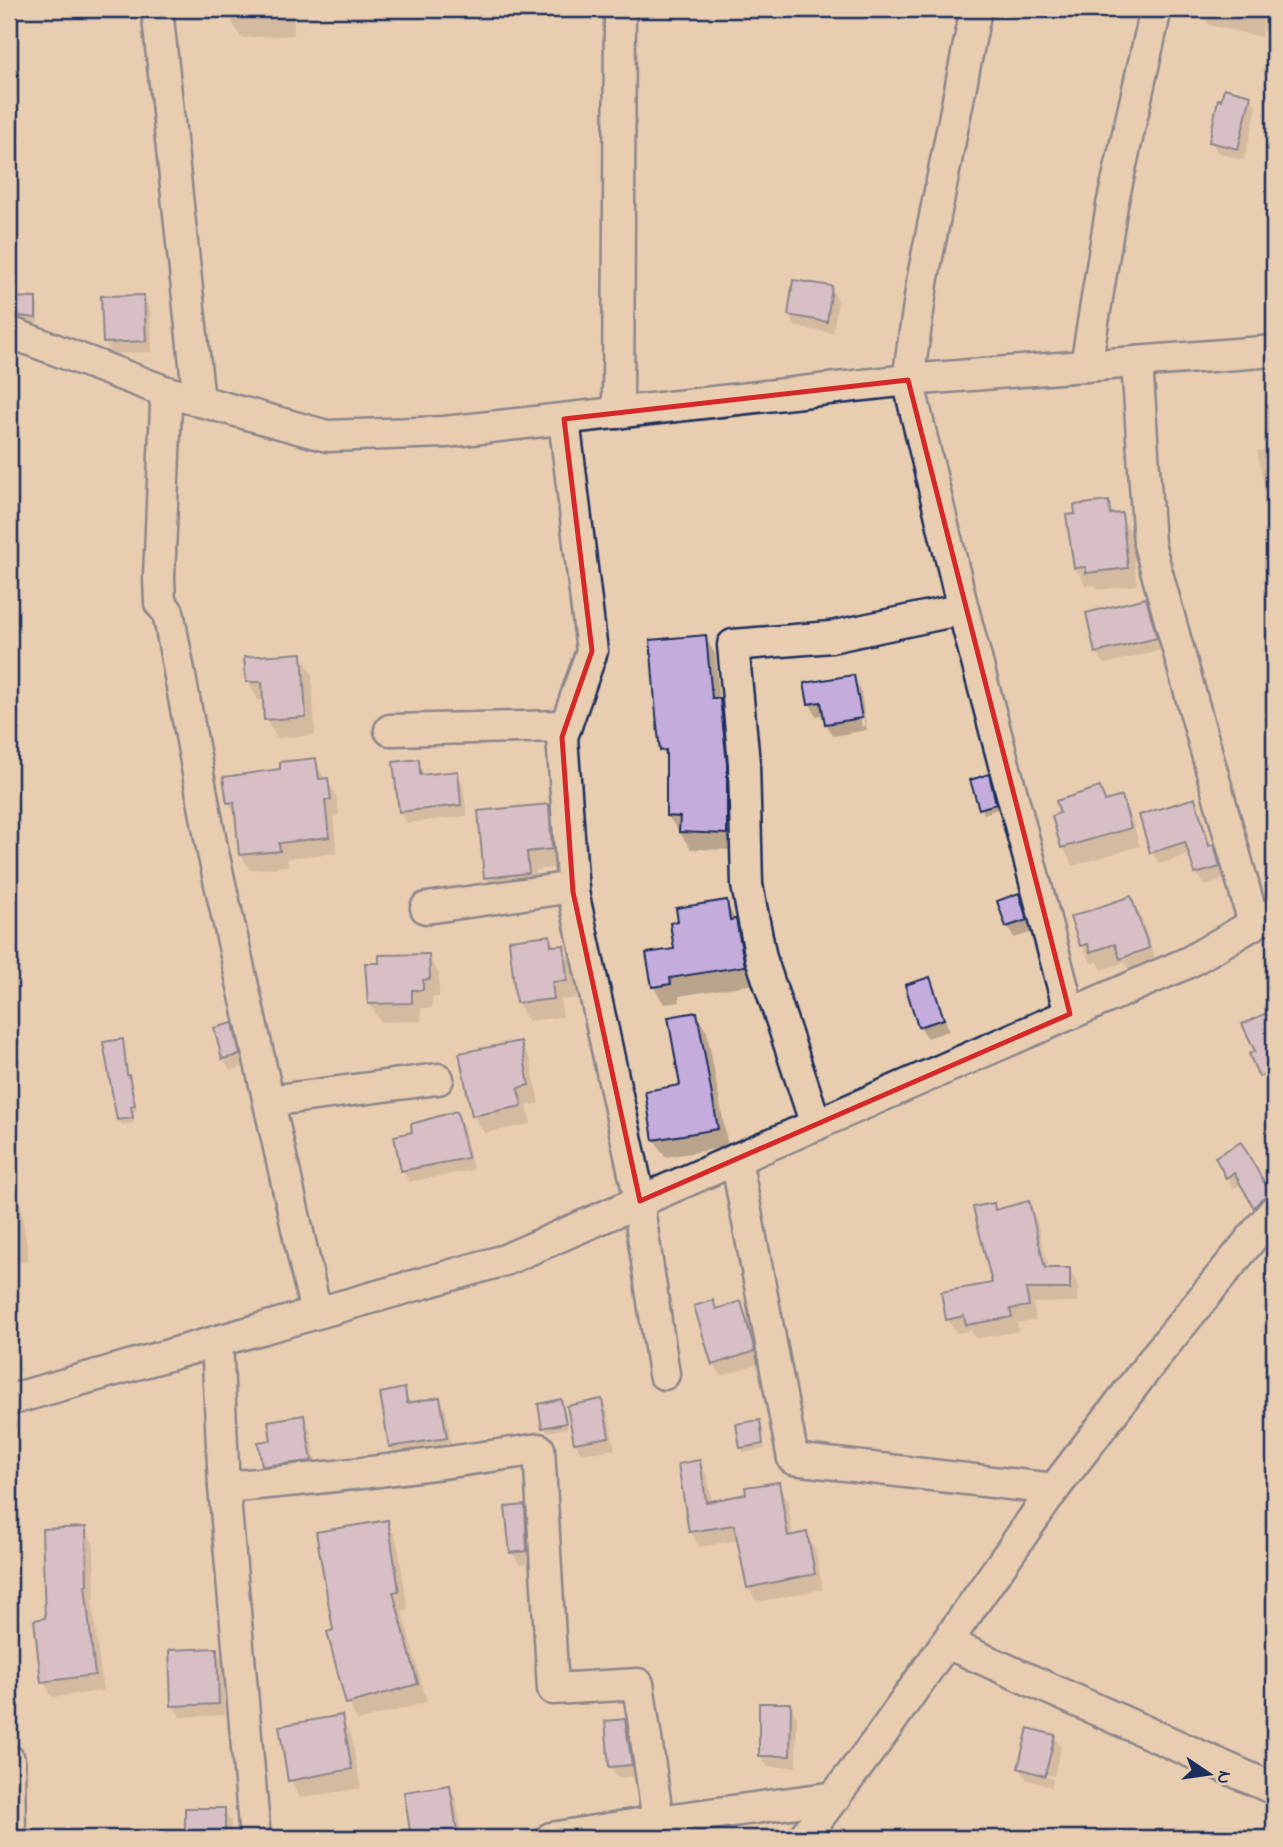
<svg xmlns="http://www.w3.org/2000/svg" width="1283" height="1847" font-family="'Indie Flower',sans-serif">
<rect width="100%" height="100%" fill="#e9cdb0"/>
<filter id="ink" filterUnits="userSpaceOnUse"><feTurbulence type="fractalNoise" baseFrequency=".0143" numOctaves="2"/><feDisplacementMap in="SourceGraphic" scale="14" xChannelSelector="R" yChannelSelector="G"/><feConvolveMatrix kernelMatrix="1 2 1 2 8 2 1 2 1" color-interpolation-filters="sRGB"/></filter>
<g filter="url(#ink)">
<g fill="#0003" fill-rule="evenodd">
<path d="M 230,9 L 293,9 L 294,35 L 241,38 L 231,20 Z"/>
<path d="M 1200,9 L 1274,9 L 1274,40 L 1209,25 Z"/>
<path d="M 1250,96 L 1257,108 L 1244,160 L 1218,153 L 1211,141 Z"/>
<path d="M 831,288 L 838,300 L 833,333 L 796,327 L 789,315 Z"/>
<path d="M 143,297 L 150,308 L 152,352 L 112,354 L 105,342 Z"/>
<path d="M 9,299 L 35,299 L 38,305 L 38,323 L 9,320 Z"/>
<path d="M 1274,448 L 1274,501 L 1272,502 L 1265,490 L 1257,451 Z"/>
<path d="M 1108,503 L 1115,516 L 1121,515 L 1131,533 L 1137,585 L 1098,590 L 1095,585 L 1086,586 L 1076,568 Z"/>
<path d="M 1145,600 L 1152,612 L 1162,650 L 1104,664 L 1097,653 L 1088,614 Z"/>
<path d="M 705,637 L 715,654 L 719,699 L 729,716 L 735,850 L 691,849 L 668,816 L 668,761 L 662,750 Z"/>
<path d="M 301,655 L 312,673 L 315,735 L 277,738 L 266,719 L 265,700 L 258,700 L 248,682 Z"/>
<path d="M 853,677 L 860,689 L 867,730 L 833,736 L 826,724 L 825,714 L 816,716 L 810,704 ZM 855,687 L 858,687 L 865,726 L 862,727 Z"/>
<path d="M 315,760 L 325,780 L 327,780 L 336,796 L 339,815 L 333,816 L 337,853 L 287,858 L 288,866 L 250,870 L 240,854 L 237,818 L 228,802 L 282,770 Z"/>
<path d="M 418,761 L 425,776 L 457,773 L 463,785 L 467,816 L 407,823 L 400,811 Z"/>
<path d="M 988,776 L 998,809 L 984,814 L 972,781 Z"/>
<path d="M 1100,789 L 1107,802 L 1121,798 L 1131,816 L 1140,846 L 1073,866 L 1063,848 L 1054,817 Z"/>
<path d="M 1195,800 L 1201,812 L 1212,847 L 1220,858 L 1226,879 L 1204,886 L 1197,874 L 1191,854 L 1159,864 L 1152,852 Z"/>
<path d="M 548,806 L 558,824 L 562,867 L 536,870 L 538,891 L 497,895 L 486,877 Z"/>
<path d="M 1018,895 L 1025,907 L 1033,932 L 1014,938 L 1008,927 L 999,902 Z"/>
<path d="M 1131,898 L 1141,916 L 1158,967 L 1132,976 L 1124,962 L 1102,970 L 1098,962 L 1092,964 L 1082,945 Z"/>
<path d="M 726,902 L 745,939 L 754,984 L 679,996 L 680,1002 L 664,1004 L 653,986 L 675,950 L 680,923 Z"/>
<path d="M 549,937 L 555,948 L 563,947 L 573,965 L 577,998 L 561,1000 L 563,1017 L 528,1021 L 518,1003 Z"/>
<path d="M 428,956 L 439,974 L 439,997 L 432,997 L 432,1008 L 421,1008 L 422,1021 L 380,1022 L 370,1004 Z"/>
<path d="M 929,979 L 936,991 L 949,1031 L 927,1038 L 920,1026 Z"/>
<path d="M 1274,1011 L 1274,1090 L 1270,1092 L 1251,1055 L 1257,1051 L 1245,1025 Z"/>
<path d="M 696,1014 L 707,1032 L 728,1147 L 665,1157 L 654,1139 L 682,1087 Z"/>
<path d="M 232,1025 L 239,1037 L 246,1067 L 230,1070 L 223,1059 Z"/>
<path d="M 122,1041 L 125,1047 L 129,1078 L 137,1111 L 133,1111 L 134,1123 L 122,1125 L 119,1120 Z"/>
<path d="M 520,1043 L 531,1061 L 539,1104 L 527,1106 L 531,1124 L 484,1133 L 473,1115 Z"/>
<path d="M 456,1113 L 463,1125 L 473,1170 L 409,1182 L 403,1170 L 414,1134 Z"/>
<path d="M 1241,1144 L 1274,1203 L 1262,1218 L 1242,1184 L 1234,1188 L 1217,1158 Z"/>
<path d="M 13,1187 L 20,1199 L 29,1261 L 9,1264 L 9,1188 Z"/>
<path d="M 1028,1204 L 1036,1218 L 1049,1270 L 1069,1270 L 1078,1284 L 1077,1302 L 1033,1303 L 1036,1320 L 1017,1323 L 1019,1331 L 976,1339 L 971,1331 L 956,1333 L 947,1319 L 994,1284 L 993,1205 L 997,1211 ZM 1031,1217 L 1034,1217 L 1049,1276 L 1046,1277 Z"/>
<path d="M 740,1303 L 747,1315 L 760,1363 L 721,1376 L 714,1364 Z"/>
<path d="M 404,1390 L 411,1404 L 439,1399 L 446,1411 L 452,1449 L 397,1458 L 390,1446 Z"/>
<path d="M 560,1401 L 568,1428 L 547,1432 L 544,1427 Z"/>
<path d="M 601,1401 L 608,1413 L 615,1449 L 582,1454 L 575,1443 Z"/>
<path d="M 303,1417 L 310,1429 L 318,1473 L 271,1477 L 264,1465 Z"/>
<path d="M 759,1422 L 765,1449 L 744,1453 L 741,1447 Z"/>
<path d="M 699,1462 L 708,1477 L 712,1503 L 748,1496 L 778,1484 L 787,1499 L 793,1537 L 806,1534 L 815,1549 L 823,1589 L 757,1602 L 748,1587 L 739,1540 L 699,1547 L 691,1532 Z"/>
<path d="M 524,1506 L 531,1518 L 533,1563 L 519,1564 L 512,1552 Z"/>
<path d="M 387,1522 L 397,1540 L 408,1609 L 402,1611 L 427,1702 L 358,1721 L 348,1703 L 335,1631 Z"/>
<path d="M 85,1529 L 94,1545 L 95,1600 L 92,1600 L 103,1691 L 52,1697 L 43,1681 L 47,1620 Z"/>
<path d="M 216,1650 L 223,1662 L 225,1715 L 180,1717 L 173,1705 Z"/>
<path d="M 790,1705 L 797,1717 L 796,1767 L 767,1767 L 760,1755 Z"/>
<path d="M 341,1717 L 351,1735 L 361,1788 L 300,1798 L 290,1780 Z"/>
<path d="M 625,1721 L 631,1733 L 638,1776 L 617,1778 L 610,1766 Z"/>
<path d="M 1054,1736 L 1061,1748 L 1054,1776 L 1026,1769 L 1026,1772 L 1053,1779 L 1052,1787 L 1027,1780 L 1020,1768 Z"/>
<path d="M 449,1787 L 456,1799 L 462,1838 L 413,1838 L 406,1793 Z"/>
<path d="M 187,1810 L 224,1810 L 231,1821 L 231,1838 L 187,1838 Z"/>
</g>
<g fill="#c4addd" stroke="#1b2f5e" stroke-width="2">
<path d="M 1224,88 L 1251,95 L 1238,149 L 1209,142 L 1218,99 L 1221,100 Z"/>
<path d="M 793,280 L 832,286 L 827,322 L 788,315 Z"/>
<path d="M 144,295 L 146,341 L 103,343 L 101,296 Z"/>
<path d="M 9,297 L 36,298 L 36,318 L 9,315 Z"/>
<path d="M 1109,501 L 1110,514 L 1122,513 L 1128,568 L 1086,573 L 1086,567 L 1074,568 L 1066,515 L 1075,514 L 1074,505 Z"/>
<path d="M 1146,598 L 1157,638 L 1095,653 L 1086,613 Z"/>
<path d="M 706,635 L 712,698 L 720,698 L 727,764 L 727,834 L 679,832 L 680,817 L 666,816 L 666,750 L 660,751 L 656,715 L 650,640 Z"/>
<path d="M 302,653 L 306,717 L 264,720 L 262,682 L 246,682 L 244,657 Z"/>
<path d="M 854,675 L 862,718 L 825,724 L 821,702 L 808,704 L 804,683 Z"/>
<path d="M 316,758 L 319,779 L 328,778 L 331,800 L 325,800 L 329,837 L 279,843 L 280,851 L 239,855 L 234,802 L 227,803 L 223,777 L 280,769 L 280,762 Z"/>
<path d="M 419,759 L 420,775 L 458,771 L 461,805 L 399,812 L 393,762 Z"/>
<path d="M 989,774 L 996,804 L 979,809 L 970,780 Z"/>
<path d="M 1100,787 L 1105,801 L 1122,796 L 1131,828 L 1061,848 L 1052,816 L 1060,813 L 1056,801 Z"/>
<path d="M 1195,798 L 1209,846 L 1214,844 L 1220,867 L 1195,874 L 1185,842 L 1150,853 L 1139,815 Z"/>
<path d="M 549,804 L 552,849 L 527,852 L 529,873 L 484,878 L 478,811 Z"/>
<path d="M 1019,893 L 1027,920 L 1006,927 L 997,901 Z"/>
<path d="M 1131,896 L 1149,948 L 1120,959 L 1115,944 L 1090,952 L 1088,944 L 1080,946 L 1070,917 Z"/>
<path d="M 727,900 L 730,920 L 736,919 L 745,966 L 670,978 L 671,984 L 652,987 L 646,953 L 674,949 L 670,923 L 678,921 L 676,908 Z"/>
<path d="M 550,935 L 551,946 L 564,945 L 567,981 L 552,982 L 554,999 L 516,1003 L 509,940 Z"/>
<path d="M 429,954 L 430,979 L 423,980 L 423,990 L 412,990 L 412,1003 L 368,1004 L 365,963 L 379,963 L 379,955 Z"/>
<path d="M 930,977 L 944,1019 L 918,1027 L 905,985 Z"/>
<path d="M 697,1012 L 718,1129 L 653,1140 L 645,1091 L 680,1085 L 668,1017 Z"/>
<path d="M 1269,1012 L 1274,1023 L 1274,1091 L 1266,1074 L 1259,1077 L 1249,1054 L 1255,1051 L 1242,1024 Z"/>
<path d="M 233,1023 L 240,1055 L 222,1059 L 214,1028 Z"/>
<path d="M 123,1039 L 127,1075 L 129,1075 L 135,1105 L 131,1106 L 133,1118 L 117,1120 L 103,1042 Z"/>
<path d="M 521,1041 L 529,1085 L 518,1088 L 522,1106 L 472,1116 L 459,1053 Z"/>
<path d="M 457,1111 L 468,1158 L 401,1171 L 394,1136 L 412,1132 L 411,1124 Z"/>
<path d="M 1241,1142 L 1271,1194 L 1261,1199 L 1254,1208 L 1234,1173 L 1226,1178 L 1215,1157 Z"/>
<path d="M 1029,1201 L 1045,1268 L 1070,1268 L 1070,1289 L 1026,1289 L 1029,1306 L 1010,1309 L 1012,1317 L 966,1325 L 964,1316 L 946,1320 L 941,1292 L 992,1283 L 973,1207 L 994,1203 L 995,1210 Z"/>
<path d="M 713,1300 L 716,1309 L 741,1301 L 755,1351 L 712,1365 L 694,1306 Z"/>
<path d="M 405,1388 L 407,1403 L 440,1397 L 447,1438 L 389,1447 L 380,1393 Z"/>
<path d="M 561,1399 L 566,1423 L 542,1428 L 538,1404 Z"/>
<path d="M 602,1399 L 609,1437 L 574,1443 L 567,1406 Z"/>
<path d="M 304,1415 L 312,1461 L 262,1466 L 258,1442 L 271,1440 L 268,1421 Z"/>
<path d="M 760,1420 L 763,1444 L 740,1448 L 736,1424 Z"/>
<path d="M 700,1460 L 706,1502 L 746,1494 L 745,1487 L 779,1482 L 788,1536 L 807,1532 L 815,1574 L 747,1588 L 734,1525 L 689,1532 L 678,1464 Z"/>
<path d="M 525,1505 L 527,1551 L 510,1553 L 505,1507 Z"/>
<path d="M 388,1520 L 399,1591 L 393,1592 L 418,1684 L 346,1704 L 327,1632 L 333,1630 L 316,1532 Z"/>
<path d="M 86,1527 L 87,1585 L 85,1585 L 95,1675 L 41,1682 L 34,1620 L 45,1618 L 42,1529 Z"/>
<path d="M 217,1648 L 219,1704 L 171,1706 L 169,1650 Z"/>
<path d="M 759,1703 L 791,1703 L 790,1756 L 759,1756 Z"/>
<path d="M 342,1715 L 352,1769 L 288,1781 L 279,1726 Z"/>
<path d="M 625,1719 L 632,1765 L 609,1767 L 605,1721 Z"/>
<path d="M 1028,1728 L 1055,1735 L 1045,1776 L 1018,1768 Z"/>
<path d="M 450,1785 L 458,1838 L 411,1838 L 404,1792 Z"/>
<rect x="185" y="1808" width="40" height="30"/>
</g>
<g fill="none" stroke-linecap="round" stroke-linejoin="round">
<g stroke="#1b2f5e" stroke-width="35">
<g id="minor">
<path d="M 157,9 L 199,401"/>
<path d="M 976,9 L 923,277 L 908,380 L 963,609 L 1070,1014"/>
<path d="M 9,332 L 164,391 L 327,436 L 445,432 L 908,380 L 1274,351"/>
<path d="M 1137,362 L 1149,544 L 1254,924"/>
<path d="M 1086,366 L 1112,205 L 1156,9"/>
<path d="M 164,391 L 166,406 L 159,578 L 160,603 L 168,612 L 212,848 L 316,1313"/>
<path d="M 618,413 L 620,9"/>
<path d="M 564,419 L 592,651 L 562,737 L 573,892 L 640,1201 L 640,1215 L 664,1374"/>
<path d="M 390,730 L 566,726"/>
<path d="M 426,908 L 573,887"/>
<path d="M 269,1101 L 438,1079"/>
<path d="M 816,1125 L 761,958 L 747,885 L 744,763 L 733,645 L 831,637 L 963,609"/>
<path d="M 736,1159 L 793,1459 L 1054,1489"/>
<path d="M 217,1341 L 224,1487 L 255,1838"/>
<path d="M 9,1400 L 505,1260 L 1189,962 L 1274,912"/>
<path d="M 224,1487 C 330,1478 435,1465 539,1449 L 553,1689 L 638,1684 L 658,1821 L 671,1838"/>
<path d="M 947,1643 L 1274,1789"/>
<path d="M 9,1760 L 10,1838"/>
<path d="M 551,1838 L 658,1821 L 835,1797"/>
<path d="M 803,1838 L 880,1737 L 1054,1489 L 1159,1352 L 1274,1211"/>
</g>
</g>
<use href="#minor" stroke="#e9cdb0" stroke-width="30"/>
</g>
</g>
<path d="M0 0H1283V1847H0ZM 908,380 L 1070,1014 L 640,1201 L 573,892 L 562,737 L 592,651 L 564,419 Z" fill="#e9cdb0" fill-opacity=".55" fill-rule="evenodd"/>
<path fill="none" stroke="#d62828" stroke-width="5" stroke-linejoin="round" d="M 908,380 L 1070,1014 L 640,1201 L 573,892 L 562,737 L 592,651 L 564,419 Z"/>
<rect width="1283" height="1847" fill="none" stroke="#e9cdb0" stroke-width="35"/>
<rect x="18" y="18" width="1248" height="1812" fill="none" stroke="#1b2f5e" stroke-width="2.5" filter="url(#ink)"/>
<g transform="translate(1209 1774) rotate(103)" stroke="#e9cdb0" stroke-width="5" paint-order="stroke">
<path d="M0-5L12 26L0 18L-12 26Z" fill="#1b2f5e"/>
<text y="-10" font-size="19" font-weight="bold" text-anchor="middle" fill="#1b2f5e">N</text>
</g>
</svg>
